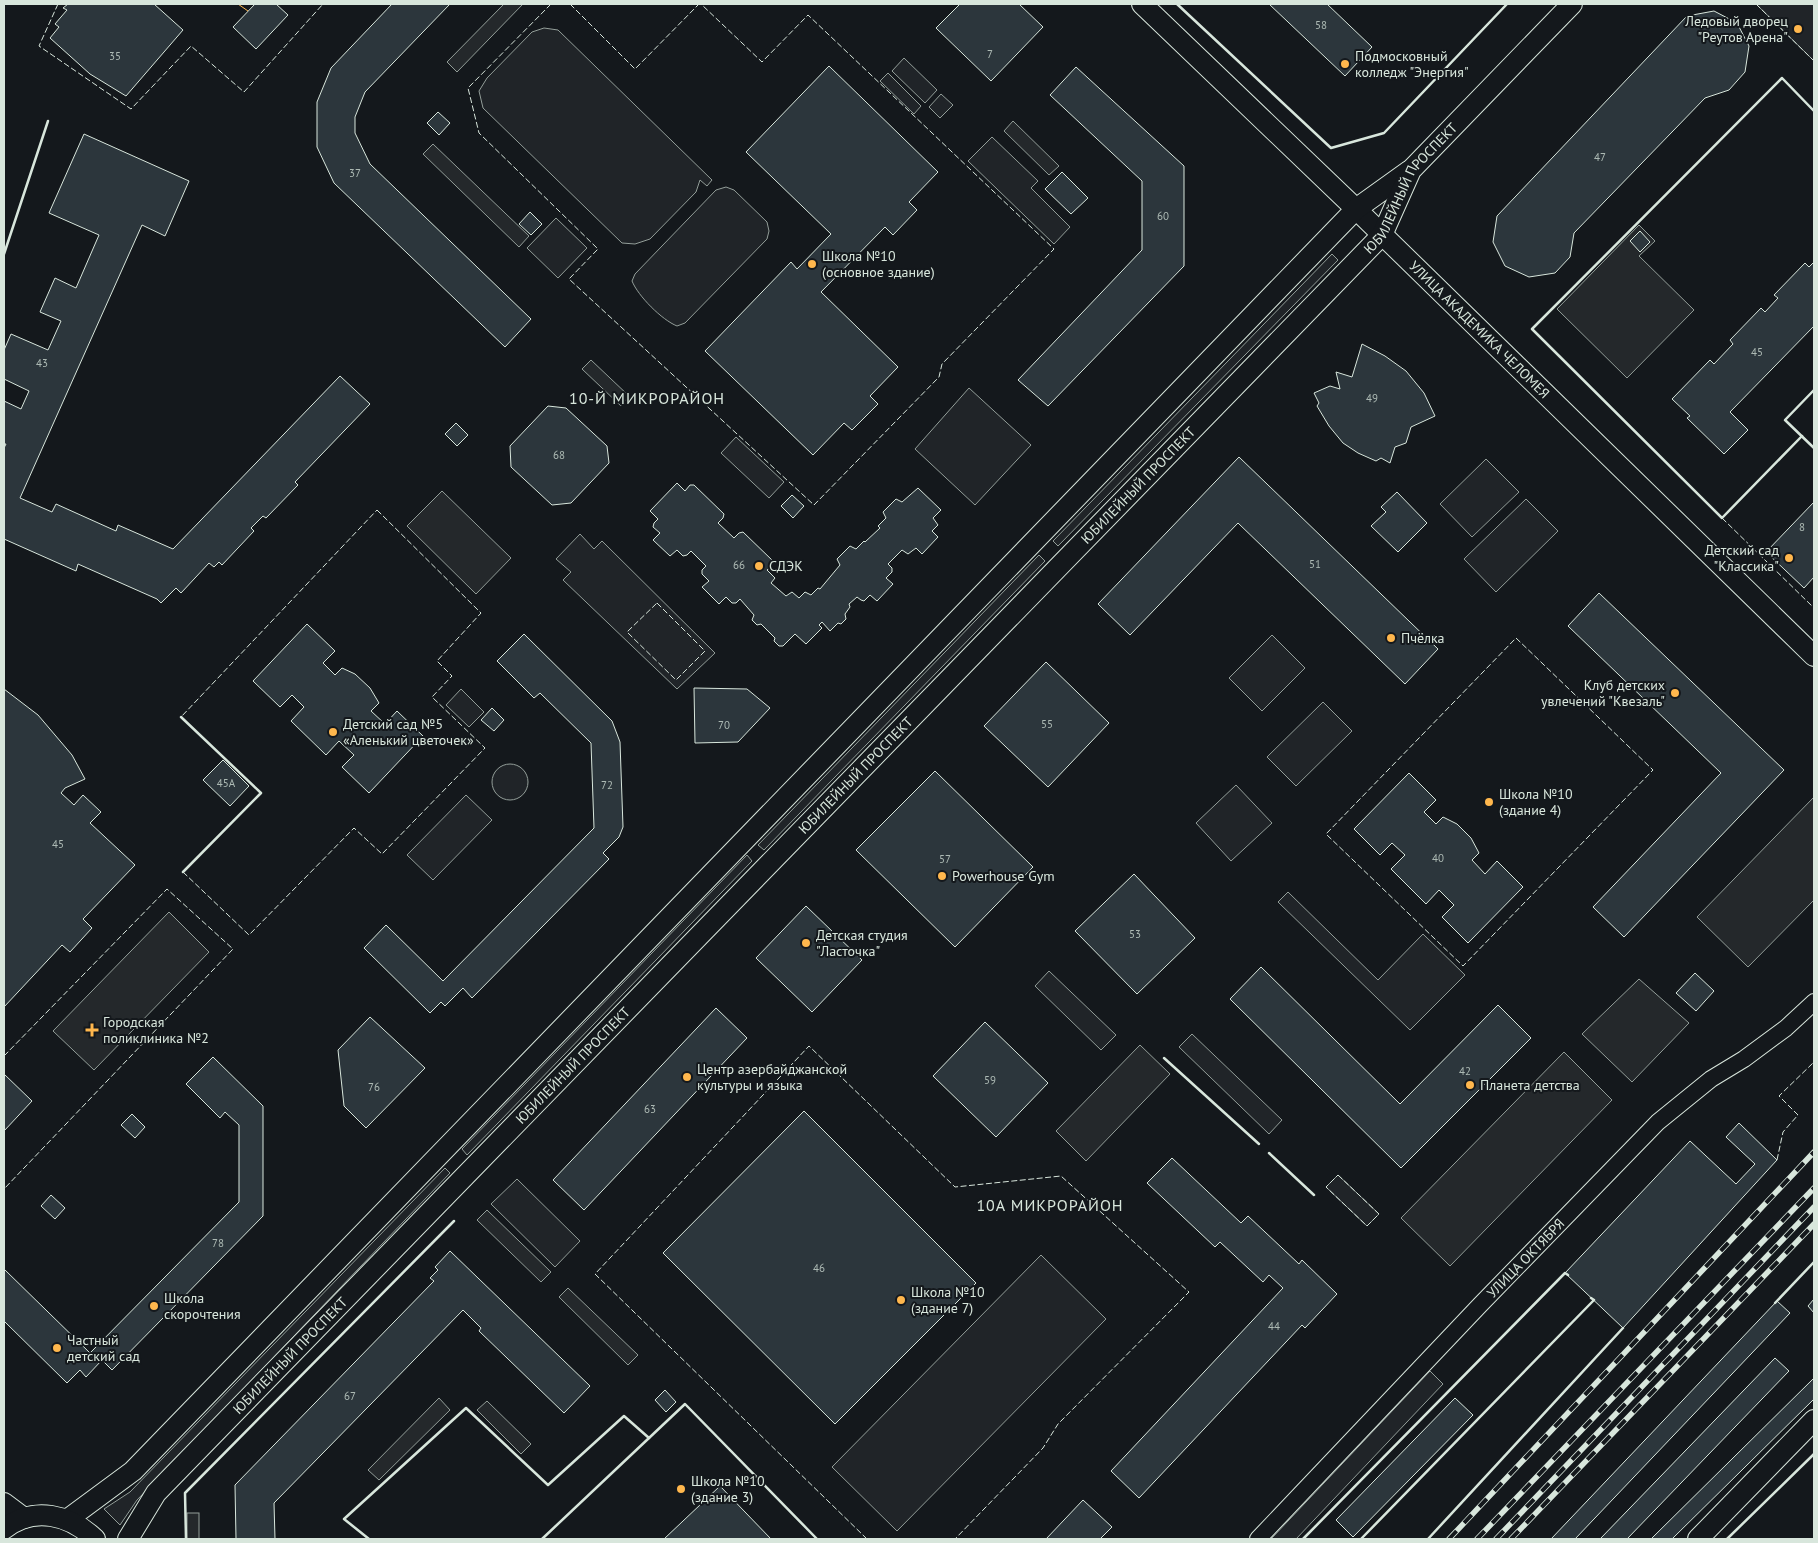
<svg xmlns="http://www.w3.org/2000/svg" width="1818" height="1543" font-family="'PT Sans',sans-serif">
<rect width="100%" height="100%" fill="#14181c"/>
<g fill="#202428" stroke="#939e99">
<path d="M 1756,4 L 1814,4 L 1814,61 L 1806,53 Z"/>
<path d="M 544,28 L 558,30 L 712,180 L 707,186 L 700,180 L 696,192 L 650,239 L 635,244 L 622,243 L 483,108 L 479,91 L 487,78 L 532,32 Z"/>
<path d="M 904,58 L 937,90 L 925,103 L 892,71 Z"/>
<path d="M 888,73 L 921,106 L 914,114 L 880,81 Z"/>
<path d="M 941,94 L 953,105 L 940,118 L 929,107 Z"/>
<path d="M 992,137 L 1038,181 L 1031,188 L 1070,227 L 1054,244 L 968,161 Z"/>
<path d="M 726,187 L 734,190 L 767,222 L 769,231 L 767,239 L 685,323 L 677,326 C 662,320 638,296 632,281 L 635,274 L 716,190 Z"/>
<path d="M 556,218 L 587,248 L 558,278 L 527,248 Z"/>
<path d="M 1332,254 L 1338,260 L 1058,546 L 1053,541 Z"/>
<path d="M 969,388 L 1031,445 L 975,505 L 915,449 Z"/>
<path d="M 736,437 L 784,482 L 769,498 L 721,453 Z"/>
<path d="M 1486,459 L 1519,492 L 1472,537 L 1440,504 Z"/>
<path d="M 1526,499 L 1558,531 L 1496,592 L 1464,559 Z"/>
<path d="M 580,534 L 594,549 L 602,541 L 715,653 L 677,689 L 563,580 L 571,572 L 556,559 Z"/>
<path d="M 1039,555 L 1045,561 L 764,850 L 758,845 Z"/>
<path d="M 1272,635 L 1305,668 L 1262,711 L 1229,678 Z"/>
<path d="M 461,689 L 484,712 L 469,727 L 446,705 Z"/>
<path d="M 1323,702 L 1352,731 L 1296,786 L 1267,757 Z"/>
<circle cx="510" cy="782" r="18"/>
<path d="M 1236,785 L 1272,823 L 1231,861 L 1196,823 Z"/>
<path d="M 466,795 L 492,820 L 433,880 L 407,855 Z"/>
<path d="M 747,855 L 752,861 L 467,1155 L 462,1149 Z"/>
<path d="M 1288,892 L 1378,980 L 1423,934 L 1465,975 L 1410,1030 L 1278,902 Z"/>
<path d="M 1049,971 L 1116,1035 L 1101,1050 L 1035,986 Z"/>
<path d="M 1192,1034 L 1282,1120 L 1269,1134 L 1179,1047 Z"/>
<path d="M 445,1168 L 450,1173 L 137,1500 L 120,1525 L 104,1509 L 130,1492 Z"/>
<path d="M 1338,1175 L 1379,1214 L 1367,1226 L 1326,1187 Z"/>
<path d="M 517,1179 L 580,1241 L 555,1267 L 491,1204 Z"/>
<path d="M 1041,1255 L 1106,1319 L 897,1531 L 832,1467 Z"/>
<path d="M 1430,1371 L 1443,1384 L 1296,1539 L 1271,1539 Z"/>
</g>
<g fill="#24282b" stroke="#939e99">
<path d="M 504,4 L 523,4 L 457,72 L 447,62 Z"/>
<path d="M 1013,121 L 1059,166 L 1049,175 L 1004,131 Z"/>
<path d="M 433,144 L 529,236 L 519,247 L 423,154 Z"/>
<path d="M 1639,225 L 1655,241 L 1639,256 L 1694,310 L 1627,378 L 1557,309 Z"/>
<path d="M 591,360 L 629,396 L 621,406 L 582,369 Z"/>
<path d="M 442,491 L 511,558 L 476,594 L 407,526 Z"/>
<path d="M 1814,797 L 1814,900 L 1748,967 L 1697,917 Z"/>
<path d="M 169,912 L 209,952 L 94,1070 L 53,1031 Z"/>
<path d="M 1639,979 L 1689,1023 L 1632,1082 L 1582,1034 Z"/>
<path d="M 1140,1045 L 1170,1074 L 1086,1161 L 1056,1131 Z"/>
<path d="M 1564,1052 L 1612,1100 L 1450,1266 L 1401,1218 Z"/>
<path d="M 487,1210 L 551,1272 L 541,1282 L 477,1220 Z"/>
<path d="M 568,1288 L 638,1355 L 628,1365 L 559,1297 Z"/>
<path d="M 439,1398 L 450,1410 L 379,1480 L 368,1470 Z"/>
<path d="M 487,1401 L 531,1444 L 521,1454 L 477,1410 Z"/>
<rect x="187" y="1513" width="12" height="26"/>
</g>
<g fill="#2c363c" stroke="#d8e6dc">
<path d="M 68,4 L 154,4 L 183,30 L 126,96 L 90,74 L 50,38 L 59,27 L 55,24 L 67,10 L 63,8 Z"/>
<path d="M 255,4 L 276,4 L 288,15 L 256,49 L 233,27 Z"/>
<path d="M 392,4 L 450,4 L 365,92 L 355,117 L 355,133 L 370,164 L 531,319 L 505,347 L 334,183 L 317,147 L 317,102 L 331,68 Z"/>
<path d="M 960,4 L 1019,4 L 1043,27 L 991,81 L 936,28 Z"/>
<path d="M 1269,4 L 1327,4 L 1372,47 L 1345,76 Z"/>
<path d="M 1714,11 L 1737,23 L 1749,46 L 1745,72 L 1729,90 L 1705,98 L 1574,233 L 1570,257 L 1555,273 L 1529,277 L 1505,266 L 1493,242 L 1497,216 L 1687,16 Z"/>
<path d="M 829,66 L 938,172 L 909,202 L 917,210 L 893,235 L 885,227 L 821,292 L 898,367 L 870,396 L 878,404 L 852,430 L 844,423 L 813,455 L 705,351 L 791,262 L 797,269 L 831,234 L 746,152 Z"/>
<path d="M 1076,67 L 1184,166 L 1184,266 L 1048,406 L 1018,380 L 1142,250 L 1142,181 L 1050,95 Z"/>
<path d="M 438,112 L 450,123 L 439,135 L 427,123 Z"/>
<path d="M 84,134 L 189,181 L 165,236 L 142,225 L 20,498 L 52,512 L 56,504 L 116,531 L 118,525 L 173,549 L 340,376 L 370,404 L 295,482 L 298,485 L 266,518 L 263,516 L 251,528 L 254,531 L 222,565 L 219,562 L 214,567 L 209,563 L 181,593 L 176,588 L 161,603 L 157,599 L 78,564 L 76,571 L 4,539 L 4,448 L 6,444 L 4,444 L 4,401 L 21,409 L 29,391 L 4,379 L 4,350 L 11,334 L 48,350 L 61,321 L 40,312 L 55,278 L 76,288 L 99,235 L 49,213 Z"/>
<path d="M 1062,172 L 1088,198 L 1071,214 L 1045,189 Z"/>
<path d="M 530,212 L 542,224 L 531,235 L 519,224 Z"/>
<path d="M 1640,231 L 1650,242 L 1640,252 L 1630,241 Z"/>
<path d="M 1814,262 L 1814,326 L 1730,412 L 1748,430 L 1724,454 L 1687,418 L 1690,416 L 1672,399 L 1710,360 L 1714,364 L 1733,344 L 1730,340 L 1761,308 L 1765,312 L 1778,298 L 1774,295 L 1805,263 L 1809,267 Z"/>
<path d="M 1362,344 L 1385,356 L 1406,371 L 1424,393 L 1435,416 L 1411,427 L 1406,443 L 1395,447 L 1390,463 L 1381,458 L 1376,461 L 1358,453 L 1343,443 L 1329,426 L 1317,406 L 1319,403 L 1314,393 L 1330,386 L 1340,389 L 1336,372 L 1352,377 Z"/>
<path d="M 548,406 L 566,408 L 607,446 L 609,463 L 571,503 L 552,505 L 511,467 L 510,446 Z"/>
<path d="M 456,423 L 468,435 L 457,446 L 445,434 Z"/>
<path d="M 1239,457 L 1438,649 L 1405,684 L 1238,523 L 1130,635 L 1098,604 Z"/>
<path d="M 677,483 L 685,491 L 690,485 L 694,485 L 724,514 L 723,518 L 718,523 L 734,538 L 739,533 L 743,532 L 773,561 L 772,566 L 767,570 L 775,578 L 771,583 L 786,596 L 792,592 L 799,598 L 805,592 L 811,595 L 818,588 L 820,589 L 840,565 L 837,559 L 850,546 L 856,549 L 864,541 L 865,542 L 880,528 L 878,526 L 886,518 L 883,512 L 896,499 L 902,502 L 918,488 L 941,510 L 933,518 L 938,525 L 932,531 L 938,537 L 922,554 L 916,548 L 908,554 L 902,550 L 888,564 L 892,568 L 892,572 L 886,578 L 893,584 L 877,601 L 870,595 L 864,601 L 861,600 L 857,597 L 849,604 L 850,607 L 845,614 L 846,619 L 841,624 L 838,623 L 830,631 L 822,622 L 819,625 L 822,628 L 806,644 L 795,634 L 783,646 L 779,646 L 774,641 L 775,638 L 761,624 L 757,625 L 752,620 L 754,615 L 740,599 L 736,603 L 732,603 L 726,597 L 719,604 L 702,587 L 709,581 L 702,574 L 702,570 L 706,566 L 691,551 L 687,555 L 683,556 L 677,550 L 670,556 L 653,540 L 660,533 L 653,527 L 654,523 L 658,519 L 650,511 Z"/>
<path d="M 1397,492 L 1427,523 L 1398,552 L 1371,526 L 1386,512 L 1381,507 Z"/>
<path d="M 792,495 L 804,506 L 793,518 L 781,506 Z"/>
<path d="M 1814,502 L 1814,577 L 1804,588 L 1766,552 Z"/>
<path d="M 1599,593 L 1784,770 L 1624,937 L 1593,907 L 1721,773 L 1568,626 Z"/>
<path d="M 307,624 L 335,651 L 323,663 L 335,675 L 342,668 L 355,674 L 370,688 L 379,703 L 371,711 L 385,724 L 397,711 L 423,736 L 369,793 L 342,767 L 354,755 L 339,741 L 326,755 L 291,721 L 304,707 L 292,695 L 280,707 L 253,681 Z"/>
<path d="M 524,634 L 612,721 L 620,742 L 623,827 L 619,837 L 603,853 L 609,859 L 472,998 L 463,988 L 445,1006 L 441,1002 L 430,1013 L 364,948 L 386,925 L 443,981 L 594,828 L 591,743 L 540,693 L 534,698 L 497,661 Z"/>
<path d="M 1046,662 L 1109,723 L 1048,787 L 984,726 Z"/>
<path d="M 694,688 L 747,689 L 770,708 L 738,742 L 695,743 Z"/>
<path d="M 4,689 L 38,715 L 72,755 L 85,779 L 65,788 L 61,793 L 74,805 L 83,795 L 101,812 L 90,823 L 135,865 L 83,919 L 92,928 L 70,952 L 62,945 L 4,1007 Z"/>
<path d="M 492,708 L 504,720 L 494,731 L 481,720 Z"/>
<path d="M 223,760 L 249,786 L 230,806 L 203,780 Z"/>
<path d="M 935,771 L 1033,867 L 955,947 L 856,850 Z"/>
<path d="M 1409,773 L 1436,800 L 1424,812 L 1436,824 L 1443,817 L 1457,824 L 1471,838 L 1479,853 L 1472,860 L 1485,874 L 1497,861 L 1523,887 L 1468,943 L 1442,917 L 1454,905 L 1439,890 L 1426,904 L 1391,869 L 1405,855 L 1392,843 L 1380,855 L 1354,829 Z"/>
<path d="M 1134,874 L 1195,938 L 1137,994 L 1075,931 Z"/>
<path d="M 806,906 L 862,960 L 812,1012 L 756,958 Z"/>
<path d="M 1261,967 L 1400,1104 L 1498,1005 L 1531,1038 L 1401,1168 L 1230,999 Z"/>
<path d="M 1695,973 L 1714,991 L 1696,1011 L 1676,993 Z"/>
<path d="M 716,1008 L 747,1038 L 584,1210 L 553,1180 Z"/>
<path d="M 370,1017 L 425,1068 L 366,1128 L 344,1106 L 338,1050 Z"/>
<path d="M 985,1022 L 1048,1083 L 996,1137 L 933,1076 Z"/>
<path d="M 213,1057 L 263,1106 L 263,1216 L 112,1370 L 102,1360 L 86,1377 L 80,1370 L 67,1383 L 4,1321 L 4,1269 L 90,1353 L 239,1202 L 239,1125 L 225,1112 L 220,1118 L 186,1084 Z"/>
<path d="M 4,1074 L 32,1101 L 4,1131 Z"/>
<path d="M 804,1111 L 976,1283 L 835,1424 L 663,1253 Z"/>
<path d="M 132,1114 L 145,1127 L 135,1138 L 121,1125 Z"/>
<path d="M 1739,1123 L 1777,1160 L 1623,1328 L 1565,1273 L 1690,1141 L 1736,1184 L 1755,1164 L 1726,1137 Z"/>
<path d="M 1172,1158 L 1241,1223 L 1248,1216 L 1299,1264 L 1302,1260 L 1337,1294 L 1305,1328 L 1302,1325 L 1139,1498 L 1111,1471 L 1283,1288 L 1269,1275 L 1263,1282 L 1220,1242 L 1215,1247 L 1147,1183 Z"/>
<path d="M 51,1195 L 65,1208 L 55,1219 L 41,1206 Z"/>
<path d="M 450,1251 L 590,1386 L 564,1413 L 479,1331 L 481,1328 L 463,1310 L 274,1503 L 275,1539 L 236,1539 L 235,1485 L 434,1281 L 430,1278 L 438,1270 L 435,1267 Z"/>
<path d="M 1814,1299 L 1814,1313 L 1808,1306 Z"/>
<path d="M 1777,1301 L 1790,1313 L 1575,1539 L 1551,1539 Z"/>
<path d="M 1775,1358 L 1789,1371 L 1627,1539 L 1600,1539 Z"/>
<path d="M 1814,1378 L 1814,1399 L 1672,1539 L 1651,1539 Z"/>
<path d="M 665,1390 L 676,1402 L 666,1412 L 655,1400 Z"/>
<path d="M 1455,1398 L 1473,1415 L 1353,1537 L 1336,1520 Z"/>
<path d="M 720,1486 L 771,1539 L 664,1539 Z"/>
<path d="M 1083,1500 L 1112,1527 L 1100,1539 L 1046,1539 Z"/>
</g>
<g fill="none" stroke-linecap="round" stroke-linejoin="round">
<g stroke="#d8e6dc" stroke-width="18">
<g id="minor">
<path id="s1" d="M 1258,1539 L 1480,1305 L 1658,1122 L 1711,1079 L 1744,1059 L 1786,1028 L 1814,1002"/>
</g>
</g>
<g stroke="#d8e6dc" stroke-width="22">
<g id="tertiary">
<path id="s2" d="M 1142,4 L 1356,209 L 1814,656"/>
<path d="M 4,1503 L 24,1518"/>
<path d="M 68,1519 L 133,1471 L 1356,209 L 1409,171"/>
<path d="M 4,1529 C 34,1505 70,1515 95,1539"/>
<path id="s3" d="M 128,1539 L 156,1493 L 1382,235 L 1411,170 L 1572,4"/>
<path d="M 1698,1539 L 1814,1420"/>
</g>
</g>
<use href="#minor" stroke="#14181c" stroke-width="16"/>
<use href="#tertiary" stroke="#14181c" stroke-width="20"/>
<g stroke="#d8e6dc" stroke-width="5.5">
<g id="rail">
<path d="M 1449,1539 L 1814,1152"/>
<path d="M 1477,1539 L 1814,1188"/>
<path d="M 1496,1539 L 1814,1207"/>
<path d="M 1511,1539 L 1814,1224"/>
</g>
</g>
<use href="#rail" stroke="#14181c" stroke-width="4" stroke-dasharray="11" stroke-linecap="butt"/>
<g stroke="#d8e6dc" stroke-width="1" stroke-dasharray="6 2.5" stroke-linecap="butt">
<path d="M 58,4 L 39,46 L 131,109 L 191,46 L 244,92 L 323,4"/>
<path d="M 551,4 L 468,88 L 479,133 L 598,249 L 569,279 L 814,505 L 939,377 L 942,364 L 1054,249 L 808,15 L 762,62 L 701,4"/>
<path d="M 570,4 L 635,69 L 699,4"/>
<path d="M 1756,4 L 1814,61"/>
<path d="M 377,510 L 481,613 L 437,661 L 452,676 L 432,697 L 485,748 L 382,854 L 354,828 L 249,935 L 183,872 L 261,793 L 181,717 Z"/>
<path d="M 1722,518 L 1814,608"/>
<path d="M 657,603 L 705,651 L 676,680 L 627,632 Z"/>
<path d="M 1516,638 L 1653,770 L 1463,966 L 1326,834 Z"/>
<path d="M 4,1056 L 167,889 L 233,949 L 4,1189"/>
<path d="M 1777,1160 L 1783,1132 L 1798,1115 L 1779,1096 L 1814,1062"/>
<path d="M 1338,1175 L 1379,1214 L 1367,1226 L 1326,1187 Z"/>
<path d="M 867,1539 L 595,1274 L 809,1046 L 955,1187 L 1061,1176 L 1189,1292 L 1058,1424 L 1043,1448 L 955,1539"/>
</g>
<g stroke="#d8e6dc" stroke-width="2.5">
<path d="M 1177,4 L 1331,148 L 1384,133 L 1507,4"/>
<path d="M 4,254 L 48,121"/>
<path d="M 1814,390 L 1785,420 L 1814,448"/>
<path d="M 1802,436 L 1722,518 L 1532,329 L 1782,78 L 1814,111"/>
<path d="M 181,717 L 261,793 L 183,872"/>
<path d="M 1164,1058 L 1259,1144"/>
<path d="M 1269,1153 L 1314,1195"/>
<path d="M 1775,1303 L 1814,1262"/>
<path d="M 649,1438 L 685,1404 L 817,1539"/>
<path d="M 186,1539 L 185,1493 L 454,1221"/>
<path d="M 369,1539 L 344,1519 L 466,1408 L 548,1485 L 624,1416 L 649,1438 L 542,1539"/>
<path d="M 1303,1539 L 1565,1273 L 1568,1275"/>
<path d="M 1361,1539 L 1594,1300 L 1591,1298"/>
<path d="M 1428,1539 L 1623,1328"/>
<path d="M 1727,1539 L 1814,1454"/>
</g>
<path stroke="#ffb74d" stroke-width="1" stroke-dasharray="18 4 2.5 4" stroke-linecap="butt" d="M 238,4 L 248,11"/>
</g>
<g fill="#ffb74d" stroke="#14181c" stroke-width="2">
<circle cx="1798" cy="29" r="5"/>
<circle cx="1345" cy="64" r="5"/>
<circle cx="812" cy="264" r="5"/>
<circle cx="1789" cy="558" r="5"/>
<circle cx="759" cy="566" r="5"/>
<circle cx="1391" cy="638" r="5"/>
<circle cx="1675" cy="693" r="5"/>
<circle cx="333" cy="732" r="5"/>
<circle cx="1489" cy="802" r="5"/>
<circle cx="942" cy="876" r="5"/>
<circle cx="806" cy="943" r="5"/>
<path d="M89.5 1022.5h5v5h5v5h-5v5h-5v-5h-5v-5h5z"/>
<circle cx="687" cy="1077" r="5"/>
<circle cx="1470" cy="1085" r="5"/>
<circle cx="901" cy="1300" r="5"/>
<circle cx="154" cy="1306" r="5"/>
<circle cx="57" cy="1348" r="5"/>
<circle cx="681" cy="1489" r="5"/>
</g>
<g text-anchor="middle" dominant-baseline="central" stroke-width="4" stroke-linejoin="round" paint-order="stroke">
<g font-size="11" fill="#adbab4">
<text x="1321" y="25">58</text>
<text x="990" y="54">7</text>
<text x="115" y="56">35</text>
<text x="1600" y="157">47</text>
<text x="355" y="173">37</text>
<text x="1163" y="216">60</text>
<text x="1757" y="352">45</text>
<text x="42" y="363">43</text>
<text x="1372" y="398">49</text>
<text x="559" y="455">68</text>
<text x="1802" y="527">8</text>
<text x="1315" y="564">51</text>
<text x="739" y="565">66</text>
<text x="1047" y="724">55</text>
<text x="724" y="725">70</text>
<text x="226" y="783">45А</text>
<text x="607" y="785">72</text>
<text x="58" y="844">45</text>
<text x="1438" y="858">40</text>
<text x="945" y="859">57</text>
<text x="1135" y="934">53</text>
<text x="1465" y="1071">42</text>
<text x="990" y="1080">59</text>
<text x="374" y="1087">76</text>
<text x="650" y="1109">63</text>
<text x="218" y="1243">78</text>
<text x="819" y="1268">46</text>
<text x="1274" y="1326">44</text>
<text x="350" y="1396">67</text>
</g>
<g font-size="14" fill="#d8e6dc" stroke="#14181c" text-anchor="start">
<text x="1788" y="21" text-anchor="end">Ледовый дворец<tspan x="1788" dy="16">"Реутов Арена"</tspan></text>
<text x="1355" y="56">Подмосковный<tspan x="1355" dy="16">колледж "Энергия"</tspan></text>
<text x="822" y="256">Школа №10<tspan x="822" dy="16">(основное здание)</tspan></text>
<text x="1779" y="550" text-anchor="end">Детский сад<tspan x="1779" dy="16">"Классика"</tspan></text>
<text x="769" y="566">СДЭК</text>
<text x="1401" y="638">Пчёлка</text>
<text x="1665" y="685" text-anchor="end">Клуб детских<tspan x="1665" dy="16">увлечений "Квезаль"</tspan></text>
<text x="343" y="724">Детский сад №5<tspan x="343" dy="16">«Аленький цветочек»</tspan></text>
<text x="1499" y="794">Школа №10<tspan x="1499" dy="16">(здание 4)</tspan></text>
<text x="952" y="876">Powerhouse Gym</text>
<text x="816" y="935">Детская студия<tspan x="816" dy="16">"Ласточка"</tspan></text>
<text x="103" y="1022">Городская<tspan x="103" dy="16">поликлиника №2</tspan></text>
<text x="697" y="1069">Центр азербайджанской<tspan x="697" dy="16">культуры и языка</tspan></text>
<text x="1480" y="1085">Планета детства</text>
<text x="911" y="1292">Школа №10<tspan x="911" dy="16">(здание 7)</tspan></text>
<text x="164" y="1298">Школа<tspan x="164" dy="16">скорочтения</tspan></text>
<text x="67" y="1340">Частный<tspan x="67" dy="16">детский сад</tspan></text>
<text x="691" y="1481">Школа №10<tspan x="691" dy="16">(здание 3)</tspan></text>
</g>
<g font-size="14" fill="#d8e6dc" stroke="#14181c">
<text stroke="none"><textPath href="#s3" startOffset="1866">ЮБИЛЕЙНЫЙ ПРОСПЕКТ</textPath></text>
<text stroke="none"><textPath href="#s2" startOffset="469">УЛИЦА АКАДЕМИКА ЧЕЛОМЕЯ</textPath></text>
<text stroke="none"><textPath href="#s3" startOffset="1461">ЮБИЛЕЙНЫЙ ПРОСПЕКТ</textPath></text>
<text stroke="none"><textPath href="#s3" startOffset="1056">ЮБИЛЕЙНЫЙ ПРОСПЕКТ</textPath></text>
<text stroke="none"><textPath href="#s3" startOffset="651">ЮБИЛЕЙНЫЙ ПРОСПЕКТ</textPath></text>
<text stroke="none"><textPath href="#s1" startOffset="388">УЛИЦА ОКТЯБРЯ</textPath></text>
<text stroke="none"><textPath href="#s3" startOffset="246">ЮБИЛЕЙНЫЙ ПРОСПЕКТ</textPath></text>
</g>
<g font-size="16" letter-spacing="1" fill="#d8e6dc" stroke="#14181c">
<text x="647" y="398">10-Й МИКРОРАЙОН</text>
<text x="1050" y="1205">10А МИКРОРАЙОН</text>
</g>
</g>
<rect width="1818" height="1543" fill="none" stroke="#d8e6dc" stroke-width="10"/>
</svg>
